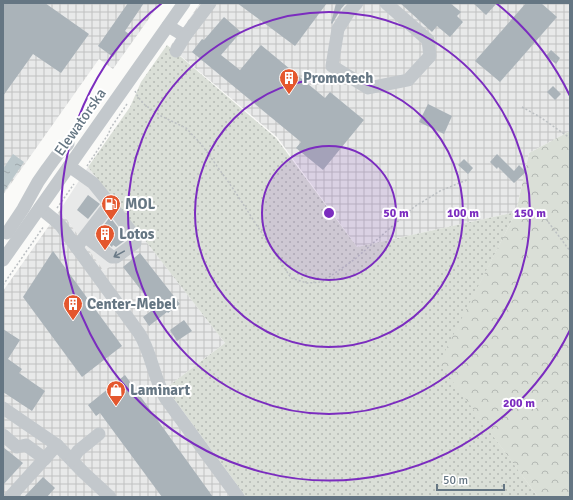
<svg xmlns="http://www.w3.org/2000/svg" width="573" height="500" font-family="Signika,sans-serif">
<defs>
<pattern id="industrial-grid" width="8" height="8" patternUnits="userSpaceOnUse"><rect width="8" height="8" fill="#e8e9e9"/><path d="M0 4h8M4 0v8" fill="none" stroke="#c0c1c2"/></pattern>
<pattern id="green-dots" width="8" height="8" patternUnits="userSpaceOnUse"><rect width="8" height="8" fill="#dadfd7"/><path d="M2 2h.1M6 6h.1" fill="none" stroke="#b4b9b4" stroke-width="1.8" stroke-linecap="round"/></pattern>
<pattern id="forest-crowns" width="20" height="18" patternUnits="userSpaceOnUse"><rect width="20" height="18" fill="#dadfd7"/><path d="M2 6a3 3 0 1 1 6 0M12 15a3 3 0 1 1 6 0" fill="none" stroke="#b4b9b4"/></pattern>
<pattern id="water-ripples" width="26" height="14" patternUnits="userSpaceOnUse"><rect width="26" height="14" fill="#bbc7cb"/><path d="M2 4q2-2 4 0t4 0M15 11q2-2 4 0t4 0" fill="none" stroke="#9ca6aa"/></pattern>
</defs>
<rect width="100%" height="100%" fill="#fafaf8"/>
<path fill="#e8e9e9" d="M 88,167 L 145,240 L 104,271 L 60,210 Z"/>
<g fill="url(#industrial-grid)">
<path d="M 3,3 L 160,3 L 113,69 L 99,59 L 3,195 Z"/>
<path d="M 200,3 L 570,3 L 570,131 L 529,153 L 516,212 L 357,247 L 277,137 L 170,47 Z"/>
<path d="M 60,210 L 104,271 L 145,240 L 225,343 L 166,388 L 246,497 L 3,497 L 3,291 Z"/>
</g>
<path fill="url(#green-dots)" d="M 167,45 L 276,138 L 357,247 L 516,212 L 440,363 L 538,497 L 246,497 L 166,388 L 225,343 L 88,167 L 130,107 L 141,82 Z"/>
<path fill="url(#forest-crowns)" d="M 570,131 L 570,497 L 538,497 L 439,363 L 516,212 L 529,153 Z"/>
<path fill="url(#water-ripples)" d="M 13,154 L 24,162 L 3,193 L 3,169 Z"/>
<g fill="#aab3b9">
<path d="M 3,3 L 45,3 L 89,34 L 61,73 L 33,54 L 3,96 Z"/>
<path d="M 128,3 L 144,3 L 125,31 L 129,34 L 113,57 L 98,46 Z"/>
<path d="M 237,3 L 327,3 L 295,46 Z"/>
<path d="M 336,3 L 346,3 L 341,9 L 332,24 L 331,23 Z"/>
<path d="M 400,3 L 450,3 L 461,12 L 457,16 L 463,22 L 450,37 L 437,26 L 432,32 Z"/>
<path d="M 473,3 L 497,3 L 486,15 Z"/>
<path d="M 526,3 L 541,3 L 557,17 L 500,82 L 475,61 Z"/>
<path d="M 224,17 L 241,32 L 221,55 L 240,70 L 261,45 L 325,98 L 330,92 L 364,120 L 323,170 L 296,148 L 301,142 L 192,52 L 202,39 L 204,40 Z"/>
<path d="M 551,50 L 560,58 L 556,64 L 546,56 Z"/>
<path d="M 553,86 L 561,94 L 555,100 L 547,92 Z"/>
<path d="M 428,104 L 452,116 L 444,134 L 419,122 Z"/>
<path d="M 497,154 L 514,171 L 519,165 L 526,172 L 514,183 L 498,167 L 497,169 L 490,162 Z"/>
<path d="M 464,159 L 473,168 L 468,174 L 458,165 Z"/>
<path d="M 88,195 L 100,204 L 88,219 L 77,210 Z"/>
<path d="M 110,217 L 127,239 L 116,247 L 113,245 L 112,247 L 106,242 L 106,241 L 97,234 Z"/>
<path d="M 53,251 L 122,346 L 82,377 L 23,297 Z"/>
<path d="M 140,253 L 180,304 L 168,313 L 167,312 L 149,326 L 143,317 L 155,308 L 123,267 Z"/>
<path d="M 184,320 L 192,331 L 177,341 L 170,330 Z"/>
<path d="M 3,329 L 20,340 L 8,359 L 22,369 L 19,373 L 45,391 L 32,411 L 3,392 Z"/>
<path d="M 125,375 L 213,497 L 162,497 L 100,413 L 96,416 L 88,405 Z"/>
<path d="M 3,447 L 23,463 L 3,485 Z"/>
<path d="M 43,477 L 55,488 L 47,497 L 24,497 Z"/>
</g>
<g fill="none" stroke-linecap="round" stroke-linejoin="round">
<g stroke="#bbbfc2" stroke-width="1.5" stroke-dasharray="2 2" stroke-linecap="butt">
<path d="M 135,91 L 138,97 L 145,105 L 161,116 L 186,128 L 202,145 L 234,190 L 291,278 L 307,283 L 322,282 L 355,259 L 414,207 L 440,191 L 469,179"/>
<path d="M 522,107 L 540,117 L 570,138"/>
<path d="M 87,166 L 109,133 L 110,129 L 127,104"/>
<path d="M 57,208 L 74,184"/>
<path d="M 546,219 L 570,251"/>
<path d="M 3,285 L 44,226"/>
</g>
<g stroke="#c3c8cc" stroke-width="13">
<path d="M 357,3 L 348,13 L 338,29 L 332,66 L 368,88 L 408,80 L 430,56 L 428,40 L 386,3"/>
<path d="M 168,26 L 185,36 L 210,3"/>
<path d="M 176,51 L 185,36"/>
<path d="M 69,166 L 93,183 L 110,204 L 83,239 L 76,247"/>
<path d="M 40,208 L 57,222 L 61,226 L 139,333 C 152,353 153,378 166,399 L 238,497"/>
<path d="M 7,233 L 23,209 L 38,182 L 47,169 L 58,154 L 68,144"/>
<path d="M 86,237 L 112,257 L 116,257 L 135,243 L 135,237 L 110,204"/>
<path d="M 3,260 L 184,3"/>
<path d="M 3,408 L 57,445 L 83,472 L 110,497"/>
<path d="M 3,435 L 17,447 L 26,445 L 45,459"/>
<path d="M 72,460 L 78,451 L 99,434"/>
<path d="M 10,497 L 57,445"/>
</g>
</g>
<defs><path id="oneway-shaft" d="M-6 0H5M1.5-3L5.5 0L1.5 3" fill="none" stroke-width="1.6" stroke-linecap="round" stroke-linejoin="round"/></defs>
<use stroke="#6a7a87" href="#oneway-shaft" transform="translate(119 254) rotate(151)"/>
<circle cx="329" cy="213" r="67" fill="#7b2cbf" fill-opacity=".12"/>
<g fill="none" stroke="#7b2cbf" stroke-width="2">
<circle cx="329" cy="213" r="67"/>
<circle cx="329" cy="213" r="134"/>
<circle cx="329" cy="213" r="201"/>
<path d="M570 330A268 268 0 1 1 162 3M496 3A268 268 0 0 1 570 96"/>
</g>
<defs>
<g id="building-pin" transform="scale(1)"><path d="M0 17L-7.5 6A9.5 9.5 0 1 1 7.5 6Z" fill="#e4572e" stroke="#fff"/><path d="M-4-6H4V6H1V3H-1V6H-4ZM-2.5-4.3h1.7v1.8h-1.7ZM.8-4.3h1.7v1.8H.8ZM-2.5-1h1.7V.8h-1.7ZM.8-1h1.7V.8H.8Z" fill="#fff"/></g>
<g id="fuel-pin" transform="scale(1)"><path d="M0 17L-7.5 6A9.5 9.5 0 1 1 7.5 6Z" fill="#e4572e" stroke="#fff"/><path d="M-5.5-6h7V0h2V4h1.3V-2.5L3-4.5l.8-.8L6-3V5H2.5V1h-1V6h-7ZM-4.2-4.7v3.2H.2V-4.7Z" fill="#fff"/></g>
<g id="shop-pin" transform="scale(1)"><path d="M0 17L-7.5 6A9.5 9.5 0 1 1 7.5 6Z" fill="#e4572e" stroke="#fff"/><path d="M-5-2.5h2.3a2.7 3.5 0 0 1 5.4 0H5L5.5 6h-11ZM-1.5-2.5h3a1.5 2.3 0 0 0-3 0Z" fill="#fff"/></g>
</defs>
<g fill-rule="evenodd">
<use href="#building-pin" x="289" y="78"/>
<use href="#fuel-pin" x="111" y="204"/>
<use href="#building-pin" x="105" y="234"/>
<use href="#building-pin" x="73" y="304"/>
<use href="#shop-pin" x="116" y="390"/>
</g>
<g text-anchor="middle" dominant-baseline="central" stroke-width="4" stroke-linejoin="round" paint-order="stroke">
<g font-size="15" font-weight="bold" fill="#657683" stroke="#fff" text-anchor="start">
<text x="303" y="78">Promotech</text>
<text x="125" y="204">MOL</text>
<text x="119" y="234">Lotos</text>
<text x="87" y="304">Center-Mebel</text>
<text x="130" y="390">Laminart</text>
</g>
<g font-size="15" fill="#657683" stroke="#fff">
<text transform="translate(80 122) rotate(-55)">Elewatorska</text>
</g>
</g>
<circle cx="329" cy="213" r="6" fill="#7b2cbf" stroke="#fff" stroke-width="2"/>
<g font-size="12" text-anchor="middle" font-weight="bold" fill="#7b2cbf" stroke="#fff" stroke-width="4" stroke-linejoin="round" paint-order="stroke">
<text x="396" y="217">50 m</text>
<text x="463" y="217">100 m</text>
<text x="530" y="217">150 m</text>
<text x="519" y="407">200 m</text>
</g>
<rect width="573" height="500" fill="none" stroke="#657683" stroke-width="8"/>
<path d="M437 484v6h67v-6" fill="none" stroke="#657683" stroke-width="2"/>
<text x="443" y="484" font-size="12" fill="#657683" stroke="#ffffff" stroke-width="3" paint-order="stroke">50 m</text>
</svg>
